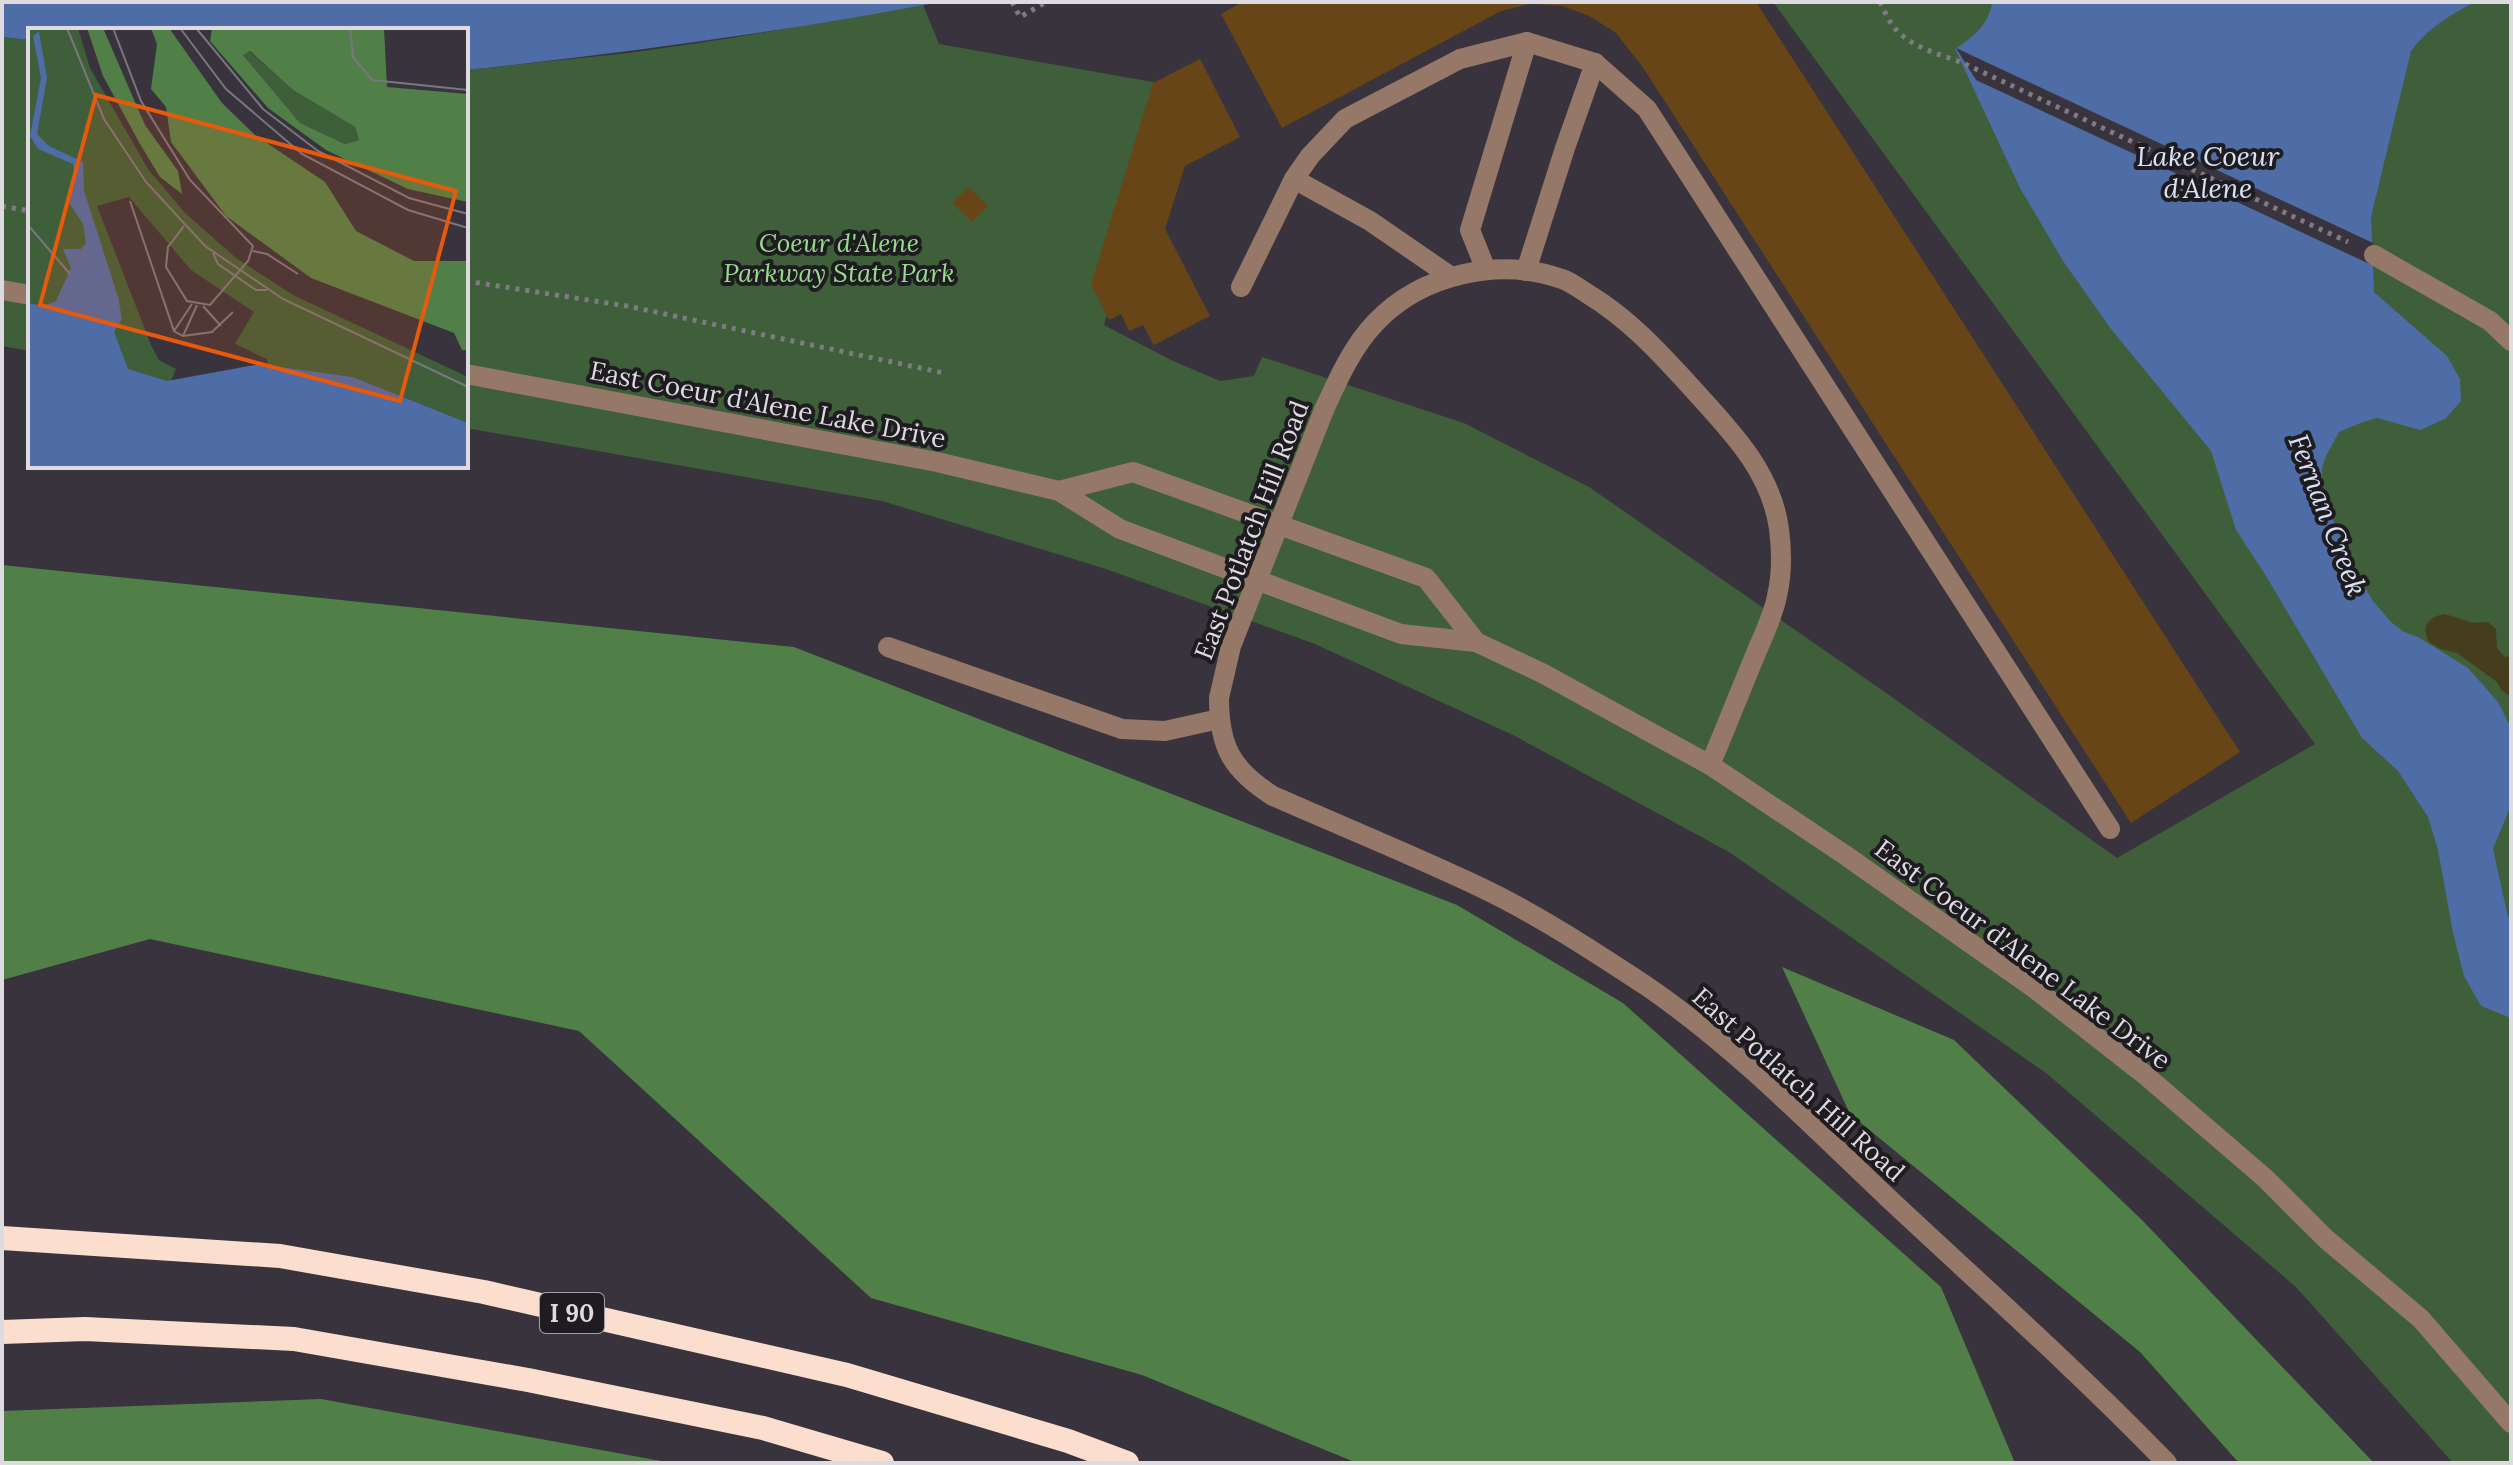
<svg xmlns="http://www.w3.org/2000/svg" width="2513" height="1465" font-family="Lora,serif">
<rect width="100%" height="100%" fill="#38333d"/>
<g fill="#3e5f39">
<path d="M 1773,2 L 2511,2 L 2511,1463 L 2453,1463 L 2296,1287 L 2046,1073 L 1729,852 L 1515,736 L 1315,644 L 1103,568 L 882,501 L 466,428 L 466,70 L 629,53 L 725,39 L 923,5 L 939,44 L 1175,86 L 1104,325 L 1171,360 L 1220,381 L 1254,376 L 1262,357 L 1464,423 L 1589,487 L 1889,695 L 2117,858 L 2315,744 Z"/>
<path d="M 2,37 L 30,40 L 30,351 L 2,346 Z"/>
</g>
<g fill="#507f48">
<path d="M 2,565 L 794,647 L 1457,905 L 1623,1003 L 1941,1287 L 2015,1463 L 1357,1463 L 1142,1375 L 871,1298 L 579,1031 L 150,939 L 2,980 Z"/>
<path d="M 1782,967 L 1954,1040 L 2142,1220 L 2374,1463 L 2239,1463 L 2140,1352 L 1850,1114 Z"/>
<path d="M 321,1399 L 672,1463 L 2,1463 L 2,1411 Z"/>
</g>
<path fill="#453d1c" d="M 2445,614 L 2473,623 L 2488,622 L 2496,629 L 2497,648 L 2505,657 L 2511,656 L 2511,697 L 2501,690 L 2497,682 L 2457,653 L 2441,649 L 2429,642 C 2420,625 2429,617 2445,614 Z"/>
<g fill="#4e6ca5">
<path d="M 2,2 L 940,2 C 783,32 625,53 466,70 L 466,30 L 30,30 L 30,40 L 2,37 Z"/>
<path d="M 1992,2 L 2475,2 C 2451,14 2427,29 2411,51 L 2371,217 L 2374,292 L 2447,356 L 2460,379 L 2461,401 L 2445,419 L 2420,430 L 2377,418 L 2363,422 L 2339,432 L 2325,458 L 2322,469 L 2322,484 L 2328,506 L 2351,565 L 2373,601 L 2391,622 L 2404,632 L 2418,637 L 2468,668 L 2498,702 L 2510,726 L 2511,805 L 2493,849 L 2508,917 L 2511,922 L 2511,1018 L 2481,1006 L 2464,976 L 2453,933 L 2438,850 L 2428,817 L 2398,771 L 2362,738 L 2266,576 L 2236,530 L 2211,451 L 2111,329 L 2063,261 L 2020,188 L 1955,49 C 1973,37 1989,25 1992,2 Z"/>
</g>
<path fill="#38333d" d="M 1956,48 L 2373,243 L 2376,267 L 1976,80 Z"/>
<g fill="#684517">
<path d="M 1242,2 L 1535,2 L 1535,3 L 1501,11 L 1282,128 L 1221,14 Z"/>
<path d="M 1536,2 L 1756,2 L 2240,752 L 2131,823 L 1642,66 L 1615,32 L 1589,16 L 1563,6 L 1536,4 Z"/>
<path d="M 1200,59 L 1240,137 L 1185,166 L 1165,229 L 1210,316 L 1154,345 L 1143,325 L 1129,331 L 1121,314 L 1109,320 L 1091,284 L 1153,83 Z"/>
<path d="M 969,187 L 988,206 L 972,222 L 952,203 Z"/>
</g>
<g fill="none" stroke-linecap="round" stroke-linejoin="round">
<g stroke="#7f7b84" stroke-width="5" stroke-dasharray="4 6" stroke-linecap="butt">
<path d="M 1012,2 L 1020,17 L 1046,2"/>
<path d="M 1880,2 C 1884,10 1888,19 1893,26 C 1909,47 1939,54 1963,63 L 2348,242"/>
<path d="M 2,206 L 30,211"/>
<path d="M 466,281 L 627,306 L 944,373"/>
</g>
<g stroke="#957868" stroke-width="20">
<path d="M 1294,179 L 1370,221 L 1450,276"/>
<path d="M 2374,255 L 2490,321 L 2511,341"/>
<path d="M 1486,270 L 1470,230 L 1527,42"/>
<path d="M 1526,271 L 1565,148 L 1595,63"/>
<path d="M 1241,287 L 1294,179 L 1310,156 L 1345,119 L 1460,59 L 1527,42 L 1595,63 L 1647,109 L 2110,829"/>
<path d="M 2,290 L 30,295"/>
<path d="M 466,374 L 937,462 L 1059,491 L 1120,529 L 1401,634 L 1476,642 L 1542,673 L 1710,765 L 1845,855 L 2034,988 L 2144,1074 L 2266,1179 L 2326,1239 L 2421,1319 L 2511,1423"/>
<path d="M 1324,410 C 1338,379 1352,347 1376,322 C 1422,274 1499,257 1562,279 C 1571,282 1580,289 1588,294 C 1629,319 1659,352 1691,387 C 1729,429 1771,470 1779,529 C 1782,551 1782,574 1777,596 C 1773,617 1762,638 1754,658 C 1739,694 1725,730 1710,765"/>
<path d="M 1059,491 L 1133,472 L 1426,578 L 1476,642"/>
<path d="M 888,647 L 1122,729 L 1165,731 L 1219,719"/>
<path d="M 1219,698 C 1219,747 1232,770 1273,796 C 1343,827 1415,856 1484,889 C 1540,916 1593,951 1645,985 C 1733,1045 1809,1123 1886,1196 C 1980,1284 2077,1370 2167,1463"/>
</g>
<g stroke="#fbdece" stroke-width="24">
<path d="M 2,1238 L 280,1256 L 484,1292 L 847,1375 L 1068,1441 L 1127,1463"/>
<path d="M 2,1332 L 85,1329 L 294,1339 L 528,1380 L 763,1428 L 882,1463"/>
</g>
<path stroke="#957868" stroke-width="20" d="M 1219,698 L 1231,646 L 1324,410"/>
</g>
<g text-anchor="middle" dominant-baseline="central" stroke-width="8" stroke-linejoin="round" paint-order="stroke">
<rect fill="#1e1c20" stroke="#a4a1a6" stroke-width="2" x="540" y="1293" width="64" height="40" rx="6"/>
<g font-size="24" font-weight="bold" fill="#dddae0">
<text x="572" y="1313">I 90</text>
</g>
<g font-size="26" font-style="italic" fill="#96da8c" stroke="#1e1c20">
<text x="839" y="242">Coeur d'Alene<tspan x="839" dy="30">Parkway State Park</tspan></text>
</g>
<g font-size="26" fill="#dddae0" stroke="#1e1c20">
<text transform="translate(768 404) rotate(11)">East Coeur d'Alene Lake Drive</text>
<text transform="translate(1251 530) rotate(-69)">East Potlatch Hill Road</text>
<text transform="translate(2023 954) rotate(37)">East Coeur d'Alene Lake Drive</text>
<text transform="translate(1799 1084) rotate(42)">East Potlatch Hill Road</text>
</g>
<g font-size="28" font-style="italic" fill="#d8e2f3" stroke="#1e1c20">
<text x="2208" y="156">Lake Coeur<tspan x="2208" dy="32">d'Alene</tspan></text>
<text transform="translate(2328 515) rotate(69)">Fernan Creek</text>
</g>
</g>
<g transform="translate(28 28)">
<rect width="440" height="440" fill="#38333d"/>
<path d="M 0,0 L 50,0 L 62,40 L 120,141 L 157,185 L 208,230 L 265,267 L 440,349 L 440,395 L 325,349 L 240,337 L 239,331 L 207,316 L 226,284 L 163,242 L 101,169 L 69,178 L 123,317 L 131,332 L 148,341 L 143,353 L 0,348 ZM 221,23 L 265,62 L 327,99 L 331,112 L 317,116 L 272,95 L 214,26 Z" fill="#3e5f39"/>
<path d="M 59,0 L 75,0 L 117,97 L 150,143 L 154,166 L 132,149 L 112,116 L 75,48 ZM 123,0 L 141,0 L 194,75 L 227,107 L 297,154 L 328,203 L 386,233 L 440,233 L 440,322 L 434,322 L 426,305 L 283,250 L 198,188 L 143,114 L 138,79 L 123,61 L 129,16 ZM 184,0 L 356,0 L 359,59 L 440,66 L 440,174 L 380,161 L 298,122 L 240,80 L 182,13 ZM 222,23 L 265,62 L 327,99 L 331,112 L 317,116 L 272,95 L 215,27 Z" fill="#507f48" fill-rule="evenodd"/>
<path d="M 11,3 L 19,50 L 9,106 L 21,118 L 55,134 L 56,163 L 90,269 L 94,291 L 86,304 L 100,341 L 139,353 L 232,336 L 325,349 L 440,395 L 440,440 L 0,440 L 0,275 L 16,278 L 28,273 L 43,240 L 35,221 L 53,221 L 58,215 L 55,196 L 40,173 L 47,156 L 45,136 L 10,121 L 2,108 L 13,50 L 5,8 Z" fill="#4e6ca5"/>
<path fill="none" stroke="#7a767e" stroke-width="2" d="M 39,0 L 76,91 L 118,154 L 177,218 L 255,271 L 440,359M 85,0 L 113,73 L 162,152 L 225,218 L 220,233 L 182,277 L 159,273 L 138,239 L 140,219 L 156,198M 152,0 L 198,61 L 274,126 L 380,182 L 440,200M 168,0 L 235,81 L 290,123 L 381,170 L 440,186M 322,0 L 325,29 L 344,52 L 440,62M 102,173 L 146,303 L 155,308 L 184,304 L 205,284M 0,197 L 42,246M 225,223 L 239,226 L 270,246M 185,225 L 190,236 L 228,262 L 239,262M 175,278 L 193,298M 146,303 L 164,276M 155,308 L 169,277"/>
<path fill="#e8590c" fill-opacity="0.15" stroke="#e8590c" stroke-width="4" d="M 68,67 L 428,163 L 372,373 L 12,277 Z"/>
<rect width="440" height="440" fill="none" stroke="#dddae0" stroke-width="4"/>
</g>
<rect width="2513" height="1465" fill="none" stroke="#dddae0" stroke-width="8"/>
</svg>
